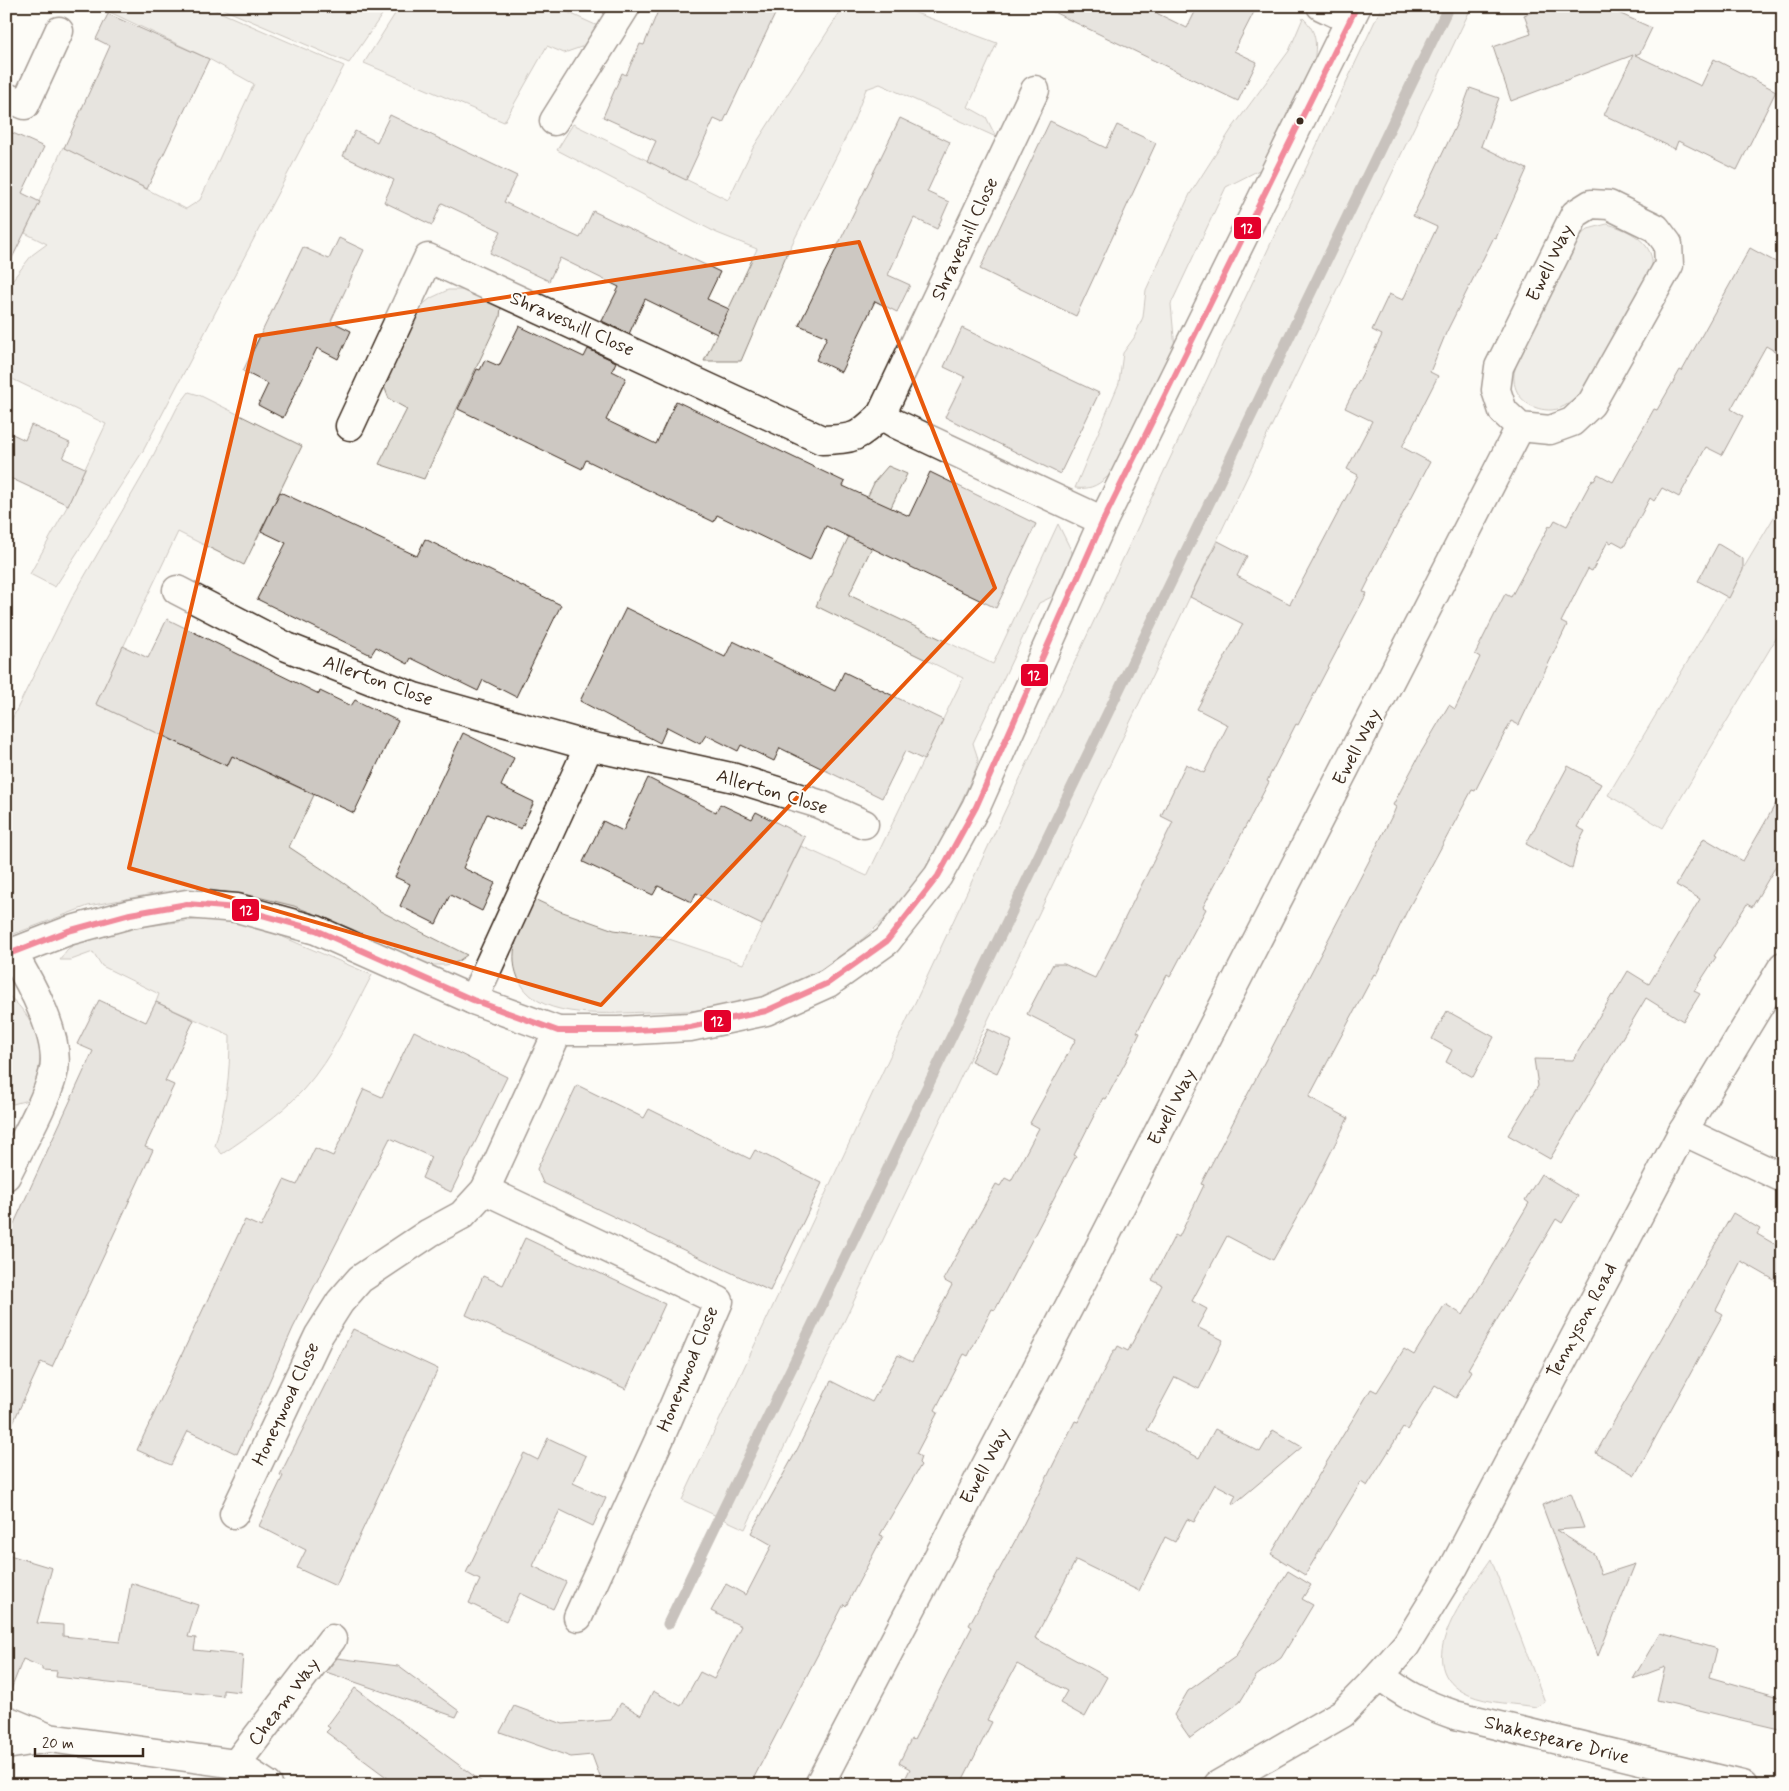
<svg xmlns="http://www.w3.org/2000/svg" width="1789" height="1791" font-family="Mynerve,sans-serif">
<rect width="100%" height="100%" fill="#fdfcf7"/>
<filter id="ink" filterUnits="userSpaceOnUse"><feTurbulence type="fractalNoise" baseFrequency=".02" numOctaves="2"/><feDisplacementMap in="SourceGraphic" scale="10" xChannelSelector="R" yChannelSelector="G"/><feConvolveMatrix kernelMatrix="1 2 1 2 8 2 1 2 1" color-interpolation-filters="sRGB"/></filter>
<g filter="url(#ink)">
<g fill="#e1ded7" stroke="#8e847a">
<path d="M 97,6 L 206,6 L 344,66 L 143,451 L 55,587 L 30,574 L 68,505 L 106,424 L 6,376 L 6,288 L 32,255 L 47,244 L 25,233 L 63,147 L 186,209 L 200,200 L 254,84 L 209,59 Z"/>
<path d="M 216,6 L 388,6 L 349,63 Z"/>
<path d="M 400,6 L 554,6 L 600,27 L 587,45 L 564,53 L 547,46 L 504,122 L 364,63 Z"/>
<path d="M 844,6 L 897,6 L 997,43 L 968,107 L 986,117 L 996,137 L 880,84 L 866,89 L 852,125 L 785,258 L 741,361 L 704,361 L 757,249 L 717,233 L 557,150 L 573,124 L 728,200 L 753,148 Z"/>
<path d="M 1382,6 L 1472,6 L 745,1529 L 682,1500 Z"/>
<path d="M 1303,18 C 1318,32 1317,47 1313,66 L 1263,168 L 1226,187 L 1171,304 L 1175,349 L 1112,473 C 1099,484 1093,490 1075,488 L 1119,383 L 1123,353 L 1134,338 L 1143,317 L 1146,290 L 1190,194 L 1231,130 L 1289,51 Z"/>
<path d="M 1607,224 C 1624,228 1649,239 1652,260 C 1653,264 1650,271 1650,276 L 1582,393 C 1573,400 1564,409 1552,410 C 1533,411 1515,399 1514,380 C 1513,374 1516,366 1517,360 L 1576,239 L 1588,229 Z"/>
<path d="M 448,290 L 469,290 L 501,307 L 500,317 L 424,479 L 379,464 L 407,409 L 389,399 L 380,376 L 416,310 L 431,298 Z"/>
<path d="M 189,392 L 199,395 L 302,446 L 244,565 L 178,532 L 96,704 L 227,766 L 232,756 L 314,795 L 289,847 L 345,884 L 380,911 L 467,955 L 457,962 L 446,965 L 430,965 L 415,961 L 352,929 L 294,906 L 254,896 L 210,890 L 164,892 L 88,906 L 6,937 L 6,731 L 72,598 L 147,468 L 177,408 Z"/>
<path d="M 888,466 L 907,474 L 849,595 L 993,664 L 1058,524 L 1072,552 L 1074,568 L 1060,593 L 1039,603 L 973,743 C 974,748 978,756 978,761 C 977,769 957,810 952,821 C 927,880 887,924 834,960 C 825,966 816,974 806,979 C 778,993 744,1004 713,1008 C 692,1012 669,1011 648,1012 C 613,1013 542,1021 521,984 C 504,954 521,926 534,899 L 560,911 L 614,930 L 663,937 L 743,964 L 801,846 L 867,876 L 963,678 L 816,606 L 875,481 Z"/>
<path d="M 1783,502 L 1783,627 L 1663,828 L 1608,795 Z"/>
<path d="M 212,918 L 255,925 L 372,975 C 351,1014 333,1057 303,1090 C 280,1115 250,1135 222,1154 L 215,1146 C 226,1107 230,1076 230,1035 L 156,1002 L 159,994 L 102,966 L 93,952 L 71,960 L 60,960 C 63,956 66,950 69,948 C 96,930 179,922 212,918 Z"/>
<path d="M 6,993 C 43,1026 49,1056 28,1100 L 13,1104 L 6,1100 Z"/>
<path d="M 1491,1559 L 1545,1702 L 1537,1707 C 1517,1704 1487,1703 1469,1695 C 1406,1667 1468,1593 1491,1559 Z"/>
</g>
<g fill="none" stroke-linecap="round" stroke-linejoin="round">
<path stroke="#887d74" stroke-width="11" d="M 668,1624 L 1449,6"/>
</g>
<g fill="#cdc8c2" stroke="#3b2a1e">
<path d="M 660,6 L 779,6 L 723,123 L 714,119 L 686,180 L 647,161 L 656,141 L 603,117 L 622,73 L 626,75 L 640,44 L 644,45 Z"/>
<path d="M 1041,6 L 1142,6 L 1187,28 L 1198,6 L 1257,6 L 1234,51 L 1257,62 L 1238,101 Z"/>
<path d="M 1550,6 L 1603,6 L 1652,28 L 1640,53 L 1635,55 L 1701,86 L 1714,59 L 1776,91 L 1737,170 L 1678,141 L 1675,149 L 1604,115 L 1633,55 L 1511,101 L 1493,47 L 1531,34 L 1524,15 Z"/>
<path d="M 108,14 L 209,59 L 147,189 L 64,148 L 110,46 L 96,39 Z"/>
<path d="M 1470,88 L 1499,98 L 1481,146 L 1527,169 L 1496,238 L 1494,237 L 1446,333 L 1430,372 L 1438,376 L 1402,447 L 1430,462 L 1368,580 L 1369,580 L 1363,592 L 1367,593 L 1298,725 L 1296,724 L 1267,781 L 1269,782 L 1203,907 L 1206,909 L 1170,977 L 1167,975 L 1137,1032 L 1140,1033 L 1132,1050 L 1106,1099 L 1103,1098 L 1074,1155 L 1076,1156 L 995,1310 L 992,1309 L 968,1356 L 964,1354 L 935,1410 L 938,1412 L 916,1454 L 921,1457 L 919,1463 L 921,1465 L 880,1535 L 883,1536 L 846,1606 L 844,1604 L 750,1785 L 603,1785 L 592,1755 L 571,1757 L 500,1732 L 514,1706 L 563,1724 L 611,1720 L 621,1703 L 641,1715 L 653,1691 L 681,1706 L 700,1672 L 714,1679 L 741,1626 L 711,1611 L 726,1584 L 746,1595 L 772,1545 L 751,1533 L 798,1448 L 831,1381 L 872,1402 L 898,1355 L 912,1362 L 952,1285 L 943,1280 L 996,1184 L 1000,1186 L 1005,1178 L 1011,1181 L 1039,1128 L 1030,1123 L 1076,1039 L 1027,1014 L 1053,964 L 1064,964 L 1095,978 L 1173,822 L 1161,816 L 1186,764 L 1204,773 L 1228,725 L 1197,709 L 1243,624 L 1190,597 L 1218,541 L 1247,556 L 1237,576 L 1290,604 L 1358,475 L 1347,469 L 1372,421 L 1345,408 L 1382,335 L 1372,330 L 1389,294 L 1403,300 L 1437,227 L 1413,216 L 1457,123 Z"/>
<path d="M 390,115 L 517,176 L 504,202 L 558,228 L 580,238 L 593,211 L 720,272 L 707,299 L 729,309 L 717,334 L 645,299 L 629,334 L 602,321 L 619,287 L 560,258 L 549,281 L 490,253 L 501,231 L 442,203 L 432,225 L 384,202 L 394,180 L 343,156 L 355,131 L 377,142 Z"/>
<path d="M 900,118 L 950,142 L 927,192 L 949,202 L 937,229 L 914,218 L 888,275 L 910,285 L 897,312 L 875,301 L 841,372 L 816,360 L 827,337 L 799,325 Z"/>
<path d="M 1050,121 L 1106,148 L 1117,125 L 1156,143 L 1076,316 L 980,269 Z"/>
<path d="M 6,130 L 44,147 L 22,193 L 40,202 L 6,270 Z"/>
<path d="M 339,238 L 364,250 L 331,321 L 351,331 L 338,359 L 317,348 L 283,418 L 258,405 L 268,384 L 243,371 L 303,247 L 329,259 Z"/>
<path d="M 1750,248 L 1783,266 L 1783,356 L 1766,346 L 1731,409 L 1743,416 L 1722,455 L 1706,447 L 1679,497 L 1662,488 L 1654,501 L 1650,498 L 1624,547 L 1613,541 L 1611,543 L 1608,541 L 1592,571 L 1588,569 L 1561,622 L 1567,625 L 1519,725 L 1511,721 L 1475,791 L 1472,790 L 1406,913 L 1376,975 L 1374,974 L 1309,1097 L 1348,1118 L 1310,1194 L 1273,1260 L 1227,1236 L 1192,1301 L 1207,1309 L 1197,1327 L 1223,1340 L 1199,1389 L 1175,1377 L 1147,1430 L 1199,1458 L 1215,1429 L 1260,1452 L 1273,1430 L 1302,1447 L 1234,1504 L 1232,1503 L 1236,1495 L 1215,1484 L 1194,1522 L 1187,1519 L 1175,1542 L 1165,1537 L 1139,1591 L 1076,1560 L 1035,1638 L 1107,1677 L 1085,1717 L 1060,1703 L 1067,1691 L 1017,1664 L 987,1720 L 992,1722 L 960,1785 L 902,1785 L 910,1769 L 899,1763 L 911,1739 L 914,1740 L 972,1627 L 969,1625 L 1016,1539 L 1075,1421 L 1078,1422 L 1114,1350 L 1116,1350 L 1118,1346 L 1128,1351 L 1162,1285 L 1152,1280 L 1175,1235 L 1179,1237 L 1204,1185 L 1201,1184 L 1368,863 L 1394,812 L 1396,807 L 1393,805 L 1420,754 L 1449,705 L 1455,709 L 1480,657 L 1475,654 L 1505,594 L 1511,597 L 1549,526 L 1551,527 L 1555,520 L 1567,526 L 1592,480 L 1594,481 L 1598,474 L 1613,482 L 1654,409 L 1657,410 L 1680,370 L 1682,371 Z"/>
<path d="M 519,326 L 584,357 L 588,349 L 616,362 L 612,371 L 626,378 L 606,420 L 656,444 L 676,401 L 845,482 L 843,486 L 909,516 L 930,472 L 1036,524 L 996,608 L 826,526 L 810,560 L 717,515 L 714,522 L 586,460 L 582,469 L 458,409 L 477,369 L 480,370 L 485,360 L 499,366 Z"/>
<path d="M 962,328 L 1099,393 L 1060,474 L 945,417 L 965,377 L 944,367 Z"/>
<path d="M 31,425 L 70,443 L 63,458 L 85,468 L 68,505 L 6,476 L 6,431 L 25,440 Z"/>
<path d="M 280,492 L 417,556 L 425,539 L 561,605 L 516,697 L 483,680 L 478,691 L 411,658 L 408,664 L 376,647 L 371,655 L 257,599 L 286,543 L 261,531 Z"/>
<path d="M 1718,544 L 1743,559 L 1743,570 L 1729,598 L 1698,581 Z"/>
<path d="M 626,608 L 725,657 L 733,641 L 835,691 L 844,672 L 943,720 L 924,760 L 905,751 L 882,798 L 780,748 L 774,761 L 741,745 L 738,751 L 706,735 L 700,744 L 667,727 L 660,743 L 580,701 Z"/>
<path d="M 167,619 L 319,694 L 320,691 L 351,706 L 355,700 L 398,721 L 354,813 L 232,756 L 227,766 L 96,704 L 123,646 L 148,658 Z"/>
<path d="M 463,733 L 514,758 L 501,786 L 534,802 L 521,829 L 487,814 L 463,868 L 495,883 L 482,911 L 450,895 L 436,924 L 400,906 L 410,884 L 395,877 Z"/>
<path d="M 1568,766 L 1601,784 L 1577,827 L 1585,831 L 1578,844 L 1572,869 L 1526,844 Z"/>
<path d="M 648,778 L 716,812 L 720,804 L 752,819 L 756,812 L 805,837 L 762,925 L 696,893 L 692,902 L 658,886 L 653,895 L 583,862 L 603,821 L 623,831 Z"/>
<path d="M 1783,791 L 1783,854 L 1752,907 L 1747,904 L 1714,956 L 1716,957 L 1694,991 L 1700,994 L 1683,1021 L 1646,998 L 1550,1159 L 1508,1135 L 1538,1086 L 1534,1059 L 1573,1060 L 1612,995 L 1613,996 L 1628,971 L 1649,984 L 1700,899 L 1676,885 L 1704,838 L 1743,861 Z"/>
<path d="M 99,1000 L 146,1022 L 156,1002 L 194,1020 L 165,1081 L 174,1085 L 145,1147 L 153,1150 L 52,1367 L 41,1362 L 6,1438 L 6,1241 L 93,1051 L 77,1044 Z"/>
<path d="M 1447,1011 L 1494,1037 L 1473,1077 L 1446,1062 L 1452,1050 L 1432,1039 Z"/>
<path d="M 988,1029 L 1012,1041 L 997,1073 L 971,1061 Z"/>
<path d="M 414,1031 L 507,1077 L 451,1192 L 422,1178 L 431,1157 L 390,1138 L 293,1328 L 237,1454 L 188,1431 L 171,1465 L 137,1450 L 245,1220 L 261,1227 L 284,1180 L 297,1185 L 315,1148 L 333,1156 L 364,1089 L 382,1097 Z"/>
<path d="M 577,1085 L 644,1118 L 649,1109 L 750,1159 L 755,1150 L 822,1183 L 770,1291 L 543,1183 L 537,1169 Z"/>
<path d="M 1541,1174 L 1578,1196 L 1562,1223 L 1556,1219 L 1468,1369 L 1472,1371 L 1456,1398 L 1435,1385 L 1407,1430 L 1403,1428 L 1367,1486 L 1361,1482 L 1305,1575 L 1271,1554 L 1371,1389 L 1377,1392 L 1404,1349 L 1414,1355 L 1445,1304 L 1463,1315 L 1529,1203 L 1525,1200 Z"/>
<path d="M 1733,1213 L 1760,1229 L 1757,1234 L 1783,1249 L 1783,1285 L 1741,1261 L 1716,1310 L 1723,1314 L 1635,1475 L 1596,1453 Z"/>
<path d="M 525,1238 L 665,1304 L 626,1389 L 466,1315 L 483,1276 L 503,1285 Z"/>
<path d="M 353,1329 L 438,1369 L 336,1586 L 297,1568 L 306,1550 L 259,1526 L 283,1476 L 280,1475 Z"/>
<path d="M 548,1438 L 586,1456 L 573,1483 L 606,1498 L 593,1526 L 560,1510 L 547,1536 L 533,1566 L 566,1582 L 553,1609 L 520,1593 L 506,1621 L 469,1603 L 480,1580 L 466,1573 L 524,1453 L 538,1460 Z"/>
<path d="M 1571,1493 L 1584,1528 L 1556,1530 L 1594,1554 L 1601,1575 L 1635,1564 L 1598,1656 L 1542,1505 Z"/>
<path d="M 6,1554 L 52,1568 L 37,1623 L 63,1625 L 63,1636 L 120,1642 L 131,1583 L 198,1605 L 188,1637 L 196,1638 L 194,1650 L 243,1655 L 240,1692 L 223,1690 L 223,1696 L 56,1677 L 57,1671 L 42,1670 L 42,1667 L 23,1659 L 8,1697 L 6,1696 Z"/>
<path d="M 1288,1571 L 1311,1585 L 1302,1599 L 1313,1605 L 1281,1658 L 1256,1676 L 1240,1702 L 1190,1738 L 1174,1715 L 1188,1691 L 1235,1657 Z"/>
<path d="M 1660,1633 L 1717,1649 L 1710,1677 L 1783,1698 L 1783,1730 L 1657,1700 L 1665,1667 L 1633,1679 Z"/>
<path d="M 337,1658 L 398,1666 L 459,1711 L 456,1717 L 326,1672 Z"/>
<path d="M 355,1688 L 486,1785 L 397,1785 L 326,1732 L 330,1728 L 327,1726 Z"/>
</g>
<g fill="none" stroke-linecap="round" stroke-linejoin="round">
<g stroke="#3b2a1e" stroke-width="31">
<g id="minor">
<path d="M 1321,6 L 1350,20"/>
<path d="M 6,97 L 25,105 L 59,31"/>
<path d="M 554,121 L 626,6"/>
<path d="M 1591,204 L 1609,205 L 1656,228 L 1668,244 L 1669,265 L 1591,404 L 1572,422 L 1550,430 L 1520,427 L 1503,411 L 1496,390 L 1499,367 L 1575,214 Z"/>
<path d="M 881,415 L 1035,90"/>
<path d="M 350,426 L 428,258 L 822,440 C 855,439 857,438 881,415 L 896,424 L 1103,521"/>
<path d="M 177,590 L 287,647 L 414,697 L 589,746 L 735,778 L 819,804 L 864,824"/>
<path d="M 6,955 L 68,931 L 130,914 L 187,904 L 237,908 L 316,930 L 473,1000 L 558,1031 L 618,1031 L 690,1027 L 766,1011 L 828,983 L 887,941 L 938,876 L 976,807 L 1103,521 L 1357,6"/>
<path d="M 473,1000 L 589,746"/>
<path d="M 1683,1131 L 1783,1178"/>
<path d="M 6,1176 C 20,1146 45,1105 53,1074 C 63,1041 30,981 12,953"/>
<path d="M 485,1190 L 558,1031"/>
<path d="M 234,1514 L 319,1335 L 340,1302 L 360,1279 L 429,1233 L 462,1215 L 485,1190 L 719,1301 L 659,1440 L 578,1617"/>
<path d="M 1380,1675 C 1403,1695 1426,1705 1455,1715 L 1743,1785"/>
<path d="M 6,1720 L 49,1738 L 236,1764 L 268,1785"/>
<path d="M 6,1745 L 49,1738"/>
<path d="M 236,1764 L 332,1639"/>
<path d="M 819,1785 L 1072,1301 L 1520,427"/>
<path d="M 1218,1785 L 1343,1713 L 1380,1675 L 1406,1645 L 1454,1567 L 1683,1131 L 1783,966"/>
</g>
</g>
<use href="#minor" stroke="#fdfcf7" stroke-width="28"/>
<g stroke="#fdfcf7" stroke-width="10">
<path id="bus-1" d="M 6,955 L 68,931 L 130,914 L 187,904 L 237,908 L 316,930 L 473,1000 L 558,1031 L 618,1031 L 690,1027 L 766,1011 L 828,983 L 887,941 L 938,876 L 976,807 L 1103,521 L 1357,6"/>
</g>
<use href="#bus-1" stroke="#e4002b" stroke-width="6"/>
</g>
</g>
<path d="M0 0H1789V1791H0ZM 859,242 L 995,588 L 601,1005 L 129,868 L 256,336 Z" fill="#fdfcf7" fill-opacity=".55" fill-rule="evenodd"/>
<path fill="none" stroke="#e8590c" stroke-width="4" stroke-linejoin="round" d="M 859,242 L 995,588 L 601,1005 L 129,868 L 256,336 Z"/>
<circle fill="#3b2a1e" stroke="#fdfcf7" stroke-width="2" cx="1300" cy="121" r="4.5"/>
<g text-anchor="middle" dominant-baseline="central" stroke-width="4" stroke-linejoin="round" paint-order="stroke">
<g font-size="19" fill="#3b2a1e" stroke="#fdfcf7">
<text transform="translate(965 239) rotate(-65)">Shraveshill Close</text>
<text transform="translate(1550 263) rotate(-64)">Ewell Way</text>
<text transform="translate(572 324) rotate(24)">Shraveshill Close</text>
<text transform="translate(378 681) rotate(20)">Allerton Close</text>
<text transform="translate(1357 747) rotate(-63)">Ewell Way</text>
<text transform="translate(772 792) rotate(17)">Allerton Close</text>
<text transform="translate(1172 1107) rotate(-63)">Ewell Way</text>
<text transform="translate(1582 1321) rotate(-62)">Tennyson Road</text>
<text transform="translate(688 1369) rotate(-68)">Honeywood Close</text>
<text transform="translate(286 1404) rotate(-65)">Honeywood Close</text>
<text transform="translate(985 1466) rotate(-62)">Ewell Way</text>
<text transform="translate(284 1702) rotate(-53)">Cheam Way</text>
<text transform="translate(1557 1740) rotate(14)">Shakespeare Drive</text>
</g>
</g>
<g stroke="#fdfcf7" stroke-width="2">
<rect x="1233" y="216" width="29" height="24" rx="5" fill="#e4002b"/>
<rect x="1020" y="663" width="29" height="24" rx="5" fill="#e4002b"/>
<rect x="231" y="898" width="29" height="24" rx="5" fill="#e4002b"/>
<rect x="703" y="1009" width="29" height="24" rx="5" fill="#e4002b"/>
</g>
<g font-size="14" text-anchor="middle" font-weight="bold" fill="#fff">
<text x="1247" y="233">12</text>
<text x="1034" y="680">12</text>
<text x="246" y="915">12</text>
<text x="717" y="1026">12</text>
</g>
<rect width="1789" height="1791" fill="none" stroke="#fdfcf7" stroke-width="25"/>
<rect x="12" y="12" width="1764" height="1766" fill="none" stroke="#3b2a1e" stroke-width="2" filter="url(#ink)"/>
<path d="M35 1748v8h108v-8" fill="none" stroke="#3b2a1e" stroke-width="2.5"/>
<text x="42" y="1748" font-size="15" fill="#3b2a1e" stroke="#fdfcf7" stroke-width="4" paint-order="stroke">20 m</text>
</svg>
